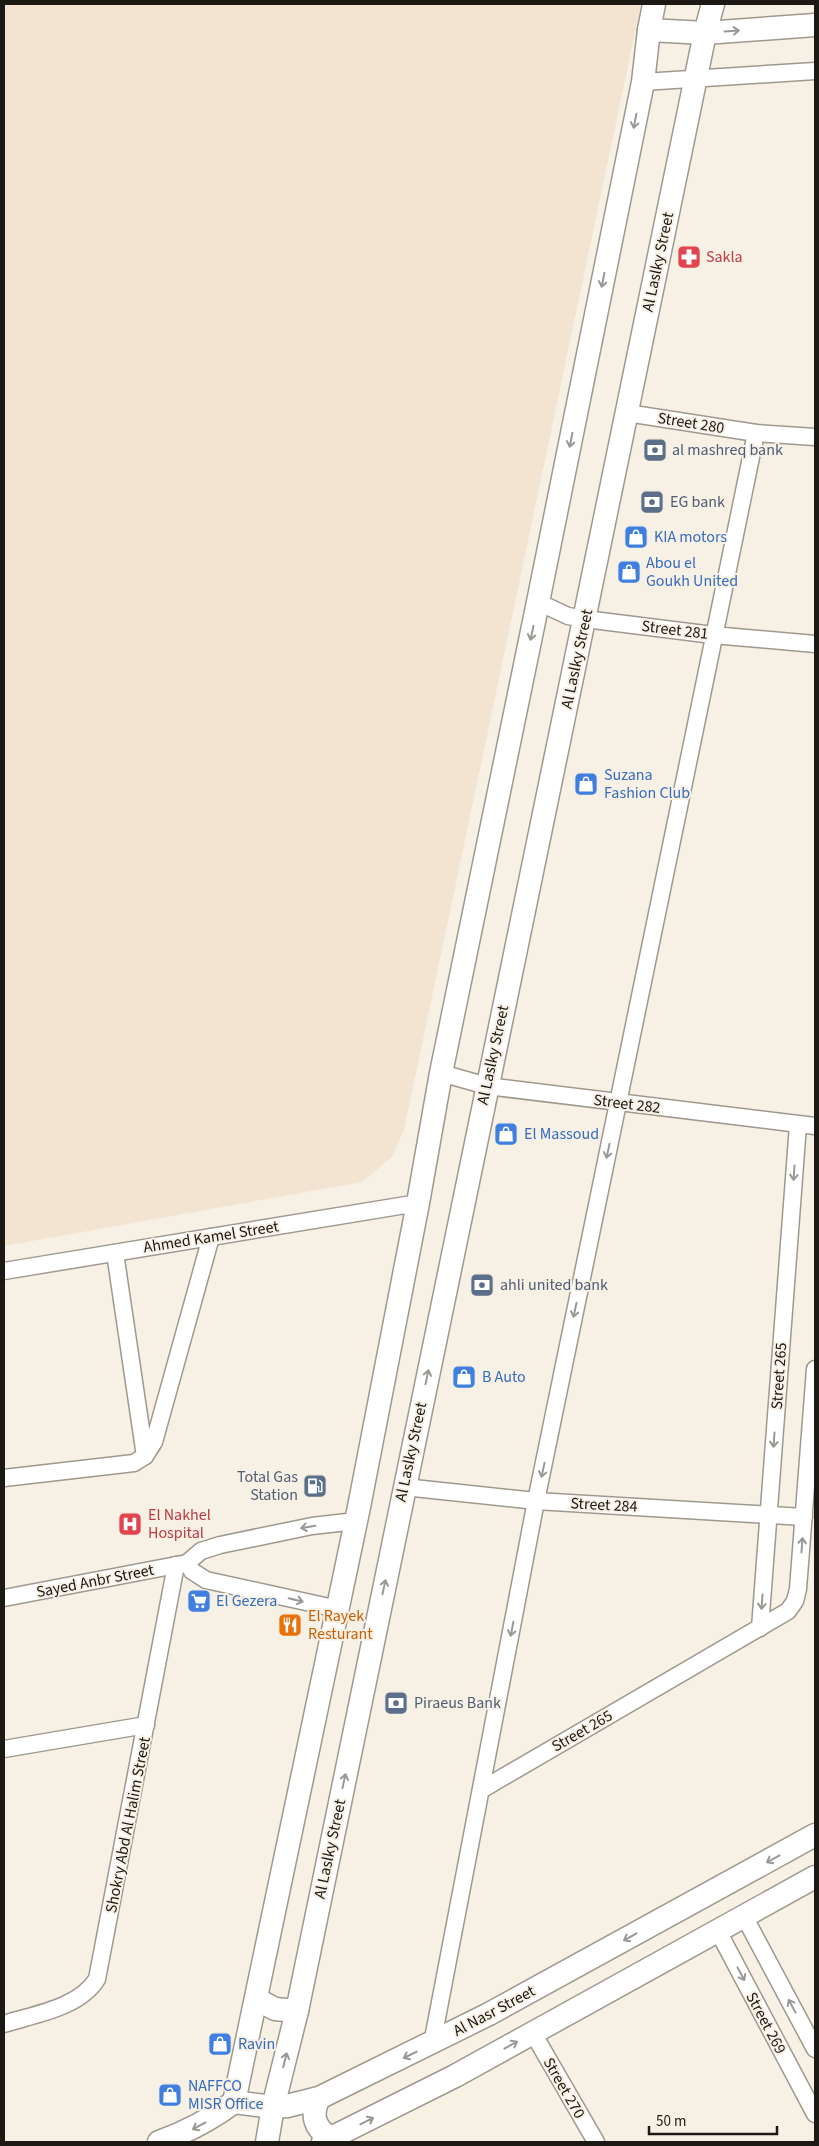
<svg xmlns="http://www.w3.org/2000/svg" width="819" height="2146" font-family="'Source Sans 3',sans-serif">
<rect width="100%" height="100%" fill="#f7f0e4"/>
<path fill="#f3e4d1" d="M 4,4 L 641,4 L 404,1130 L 392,1157 L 362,1182 L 4,1246 Z"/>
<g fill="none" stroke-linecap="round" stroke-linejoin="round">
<g stroke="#9f988e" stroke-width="19">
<g id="street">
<path d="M 643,82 L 815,71"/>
<path d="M 627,413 L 756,433 L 815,437"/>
<path d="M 538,602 L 568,616 L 585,619 L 713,635 L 815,644"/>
<path d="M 441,1073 L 487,1086 L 815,1126"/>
<path d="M 115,1253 L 145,1456"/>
<path d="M 4,1271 L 418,1203"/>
<path d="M 4,1478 L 134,1463 L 145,1456 L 154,1442 L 211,1237"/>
<path d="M 404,1487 L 536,1501 L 804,1517"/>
<path d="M 187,1563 L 192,1571 L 206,1580 L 338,1609"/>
<path d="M 4,1598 L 187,1563 L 201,1551 L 220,1545 L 312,1526 L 356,1521"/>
<path d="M 760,1628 L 798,1125"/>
<path d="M 4,1749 L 146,1725"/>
<path d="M 481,1790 L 788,1611 L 795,1601 L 798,1589 L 815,1369"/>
<path d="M 744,1916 L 815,2049"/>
<path d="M 718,1931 L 815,2114"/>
<path d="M 4,2024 C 35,2014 79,2008 97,1979 L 176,1565"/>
<path d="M 533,2033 L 596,2142"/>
<path d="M 432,2044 L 536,1501 L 756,433"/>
</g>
</g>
<g stroke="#9f988e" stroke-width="25">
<g id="secondary">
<path d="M 649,30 L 705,33 L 815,25"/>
<path d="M 256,1999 L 275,2009 L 297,2011"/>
<path d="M 319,2098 C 310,2116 315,2129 332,2139"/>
<path d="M 234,2102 L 359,1507 L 418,1203 L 441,1073 L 538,602 L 643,82 L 649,30 L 654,4"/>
<path d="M 159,2142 C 187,2132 210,2120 234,2102 L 273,2107 L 287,2106 L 319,2098 L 489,2014 L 815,1835"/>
<path d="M 267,2142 L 273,2107 L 297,2011 L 705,33 L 713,4"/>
<path d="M 323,2142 L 455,2076 L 815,1877"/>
</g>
</g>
<use href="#street" stroke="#fff" stroke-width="16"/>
<use href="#secondary" stroke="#fff" stroke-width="22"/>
</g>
<defs><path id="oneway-shaft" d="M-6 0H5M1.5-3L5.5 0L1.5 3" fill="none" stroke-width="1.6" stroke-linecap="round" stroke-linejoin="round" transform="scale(1.25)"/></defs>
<g stroke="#999896">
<use href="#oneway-shaft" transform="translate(732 31) rotate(-4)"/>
<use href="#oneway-shaft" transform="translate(635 121) rotate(101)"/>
<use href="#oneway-shaft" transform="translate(603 280) rotate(101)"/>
<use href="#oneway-shaft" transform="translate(571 440) rotate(101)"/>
<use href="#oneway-shaft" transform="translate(532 633) rotate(102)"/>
<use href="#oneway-shaft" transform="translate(608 1151) rotate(102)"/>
<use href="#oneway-shaft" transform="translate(794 1173) rotate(94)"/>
<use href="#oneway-shaft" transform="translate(575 1310) rotate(102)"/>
<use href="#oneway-shaft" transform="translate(427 1377) rotate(-78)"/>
<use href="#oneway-shaft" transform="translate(774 1440) rotate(94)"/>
<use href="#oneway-shaft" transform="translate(543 1470) rotate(102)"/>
<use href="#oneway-shaft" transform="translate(308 1527) rotate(171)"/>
<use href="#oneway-shaft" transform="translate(802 1545) rotate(-86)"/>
<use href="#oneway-shaft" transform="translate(384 1587) rotate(-78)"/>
<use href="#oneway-shaft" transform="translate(296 1600) rotate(13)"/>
<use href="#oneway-shaft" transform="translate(762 1602) rotate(94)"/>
<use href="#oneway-shaft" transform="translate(512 1629) rotate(101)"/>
<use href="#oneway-shaft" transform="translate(344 1781) rotate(-78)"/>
<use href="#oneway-shaft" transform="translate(773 1859) rotate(151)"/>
<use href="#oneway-shaft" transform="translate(630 1937) rotate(151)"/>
<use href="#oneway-shaft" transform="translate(741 1974) rotate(62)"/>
<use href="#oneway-shaft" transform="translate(792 2006) rotate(-118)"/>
<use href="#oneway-shaft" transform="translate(511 2045) rotate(-29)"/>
<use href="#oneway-shaft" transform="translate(410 2055) rotate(154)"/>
<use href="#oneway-shaft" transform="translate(285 2060) rotate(-76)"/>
<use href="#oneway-shaft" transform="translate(367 2121) rotate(-27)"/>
<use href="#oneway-shaft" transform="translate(199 2126) rotate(152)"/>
</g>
<defs>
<g id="pharmacy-square" transform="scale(1.25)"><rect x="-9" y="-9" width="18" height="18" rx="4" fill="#e0444e" stroke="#f7f0e4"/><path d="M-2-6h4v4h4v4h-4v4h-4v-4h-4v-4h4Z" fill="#fff"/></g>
<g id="bank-square" transform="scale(1.25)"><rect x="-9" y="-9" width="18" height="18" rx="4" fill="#5c6f8a" stroke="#f7f0e4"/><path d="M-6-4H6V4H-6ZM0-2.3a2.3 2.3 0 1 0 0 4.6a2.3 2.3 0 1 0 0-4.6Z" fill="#fff"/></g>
<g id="shop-square" transform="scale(1.25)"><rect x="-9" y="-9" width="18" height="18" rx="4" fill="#3f7fe0" stroke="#f7f0e4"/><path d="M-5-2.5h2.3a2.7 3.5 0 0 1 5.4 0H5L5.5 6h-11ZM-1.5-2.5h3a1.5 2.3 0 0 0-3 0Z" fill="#fff"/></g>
<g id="fuel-square" transform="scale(1.25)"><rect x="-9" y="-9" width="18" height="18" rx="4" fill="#5c6f8a" stroke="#f7f0e4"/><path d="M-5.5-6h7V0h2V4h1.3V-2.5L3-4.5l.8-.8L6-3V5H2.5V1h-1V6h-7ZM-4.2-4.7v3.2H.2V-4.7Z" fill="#fff"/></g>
<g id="hospital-square" transform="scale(1.25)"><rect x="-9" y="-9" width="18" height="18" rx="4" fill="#e0444e" stroke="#f7f0e4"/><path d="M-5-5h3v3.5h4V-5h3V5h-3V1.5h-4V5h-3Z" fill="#fff"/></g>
<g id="supermarket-square" transform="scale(1.25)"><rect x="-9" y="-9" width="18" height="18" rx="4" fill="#3f7fe0" stroke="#f7f0e4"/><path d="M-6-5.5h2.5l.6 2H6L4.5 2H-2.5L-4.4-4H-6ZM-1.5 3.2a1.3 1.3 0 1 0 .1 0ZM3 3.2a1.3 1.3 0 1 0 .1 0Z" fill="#fff"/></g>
<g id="restaurant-square" transform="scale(1.25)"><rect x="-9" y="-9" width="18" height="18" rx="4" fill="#e8710a" stroke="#f7f0e4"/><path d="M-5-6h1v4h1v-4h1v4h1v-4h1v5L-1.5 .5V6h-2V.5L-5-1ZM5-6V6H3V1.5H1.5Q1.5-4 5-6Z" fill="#fff"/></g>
</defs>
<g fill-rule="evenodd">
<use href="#pharmacy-square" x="689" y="257"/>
<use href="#bank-square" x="655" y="450"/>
<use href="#bank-square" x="652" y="502"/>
<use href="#shop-square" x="636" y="537"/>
<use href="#shop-square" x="629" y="572"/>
<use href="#shop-square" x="586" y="784"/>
<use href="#shop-square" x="506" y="1134"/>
<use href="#bank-square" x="482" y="1285"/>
<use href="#shop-square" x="464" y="1377"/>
<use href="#fuel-square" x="315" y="1486"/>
<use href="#hospital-square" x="130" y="1524"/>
<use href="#supermarket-square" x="199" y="1601"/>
<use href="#restaurant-square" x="290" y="1625"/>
<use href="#bank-square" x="396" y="1703"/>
<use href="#shop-square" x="220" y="2044"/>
<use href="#shop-square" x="170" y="2095"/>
</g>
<g text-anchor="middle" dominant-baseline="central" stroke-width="4" stroke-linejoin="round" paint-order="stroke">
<g font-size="16" fill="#be3a42" stroke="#f7f0e4" text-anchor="start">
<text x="706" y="257">Sakla</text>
<text x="148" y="1515">El Nakhel<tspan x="148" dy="18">Hospital</tspan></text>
</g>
<g font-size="16" fill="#1c1915" stroke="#f7f0e4">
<text transform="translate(658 262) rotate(-78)">Al Laslky Street</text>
<text transform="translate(691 423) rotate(9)">Street 280</text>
<text transform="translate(675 630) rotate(7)">Street 281</text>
<text transform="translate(577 659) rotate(-78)">Al Laslky Street</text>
<text transform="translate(493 1055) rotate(-78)">Al Laslky Street</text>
<text transform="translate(627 1104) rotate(7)">Street 282</text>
<text transform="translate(211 1237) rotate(-9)">Ahmed Kamel Street</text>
<text transform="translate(779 1376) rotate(-86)">Street 265</text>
<text transform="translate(411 1452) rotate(-78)">Al Laslky Street</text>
<text transform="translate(604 1505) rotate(3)">Street 284</text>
<text transform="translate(95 1581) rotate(-11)">Sayed Anbr Street</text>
<text transform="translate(582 1731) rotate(-30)">Street 265</text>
<text transform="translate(128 1825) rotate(-79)">Shokry Abd Al Halim Street</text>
<text transform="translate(330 1849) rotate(-78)">Al Laslky Street</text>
<text transform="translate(494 2011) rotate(-28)">Al Nasr Street</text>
<text transform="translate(766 2023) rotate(62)">Street 269</text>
<text transform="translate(564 2088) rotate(60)">Street 270</text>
</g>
<g font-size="16" fill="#4e5e75" stroke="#f7f0e4" text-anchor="start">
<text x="672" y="450">al mashreq bank</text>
<text x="670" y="502">EG bank</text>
<text x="500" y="1285">ahli united bank</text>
<text x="298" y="1477" text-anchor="end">Total Gas<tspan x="298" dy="18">Station</tspan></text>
<text x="414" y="1703">Piraeus Bank</text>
</g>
<g font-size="16" fill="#366cbe" stroke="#f7f0e4" text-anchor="start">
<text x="654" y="537">KIA motors</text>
<text x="646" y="563">Abou el<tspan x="646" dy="18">Goukh United</tspan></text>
<text x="604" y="775">Suzana<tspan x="604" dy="18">Fashion Club</tspan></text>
<text x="524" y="1134">El Massoud</text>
<text x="482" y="1377">B Auto</text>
<text x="216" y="1601">El Gezera</text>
<text x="238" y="2044">Ravin</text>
<text x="188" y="2086">NAFFCO<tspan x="188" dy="18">MISR Office</tspan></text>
</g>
<g font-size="16" fill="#c56008" stroke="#f7f0e4" text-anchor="start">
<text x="308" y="1616">El Rayek<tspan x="308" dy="18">Resturant</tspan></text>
</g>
</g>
<rect width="819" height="2146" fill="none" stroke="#1c1915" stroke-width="10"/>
<path d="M649 2126v8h128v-8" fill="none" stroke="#1c1915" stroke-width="2.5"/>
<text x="656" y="2126" font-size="15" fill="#1c1915" stroke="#f7f0e4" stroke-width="4" paint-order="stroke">50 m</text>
</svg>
